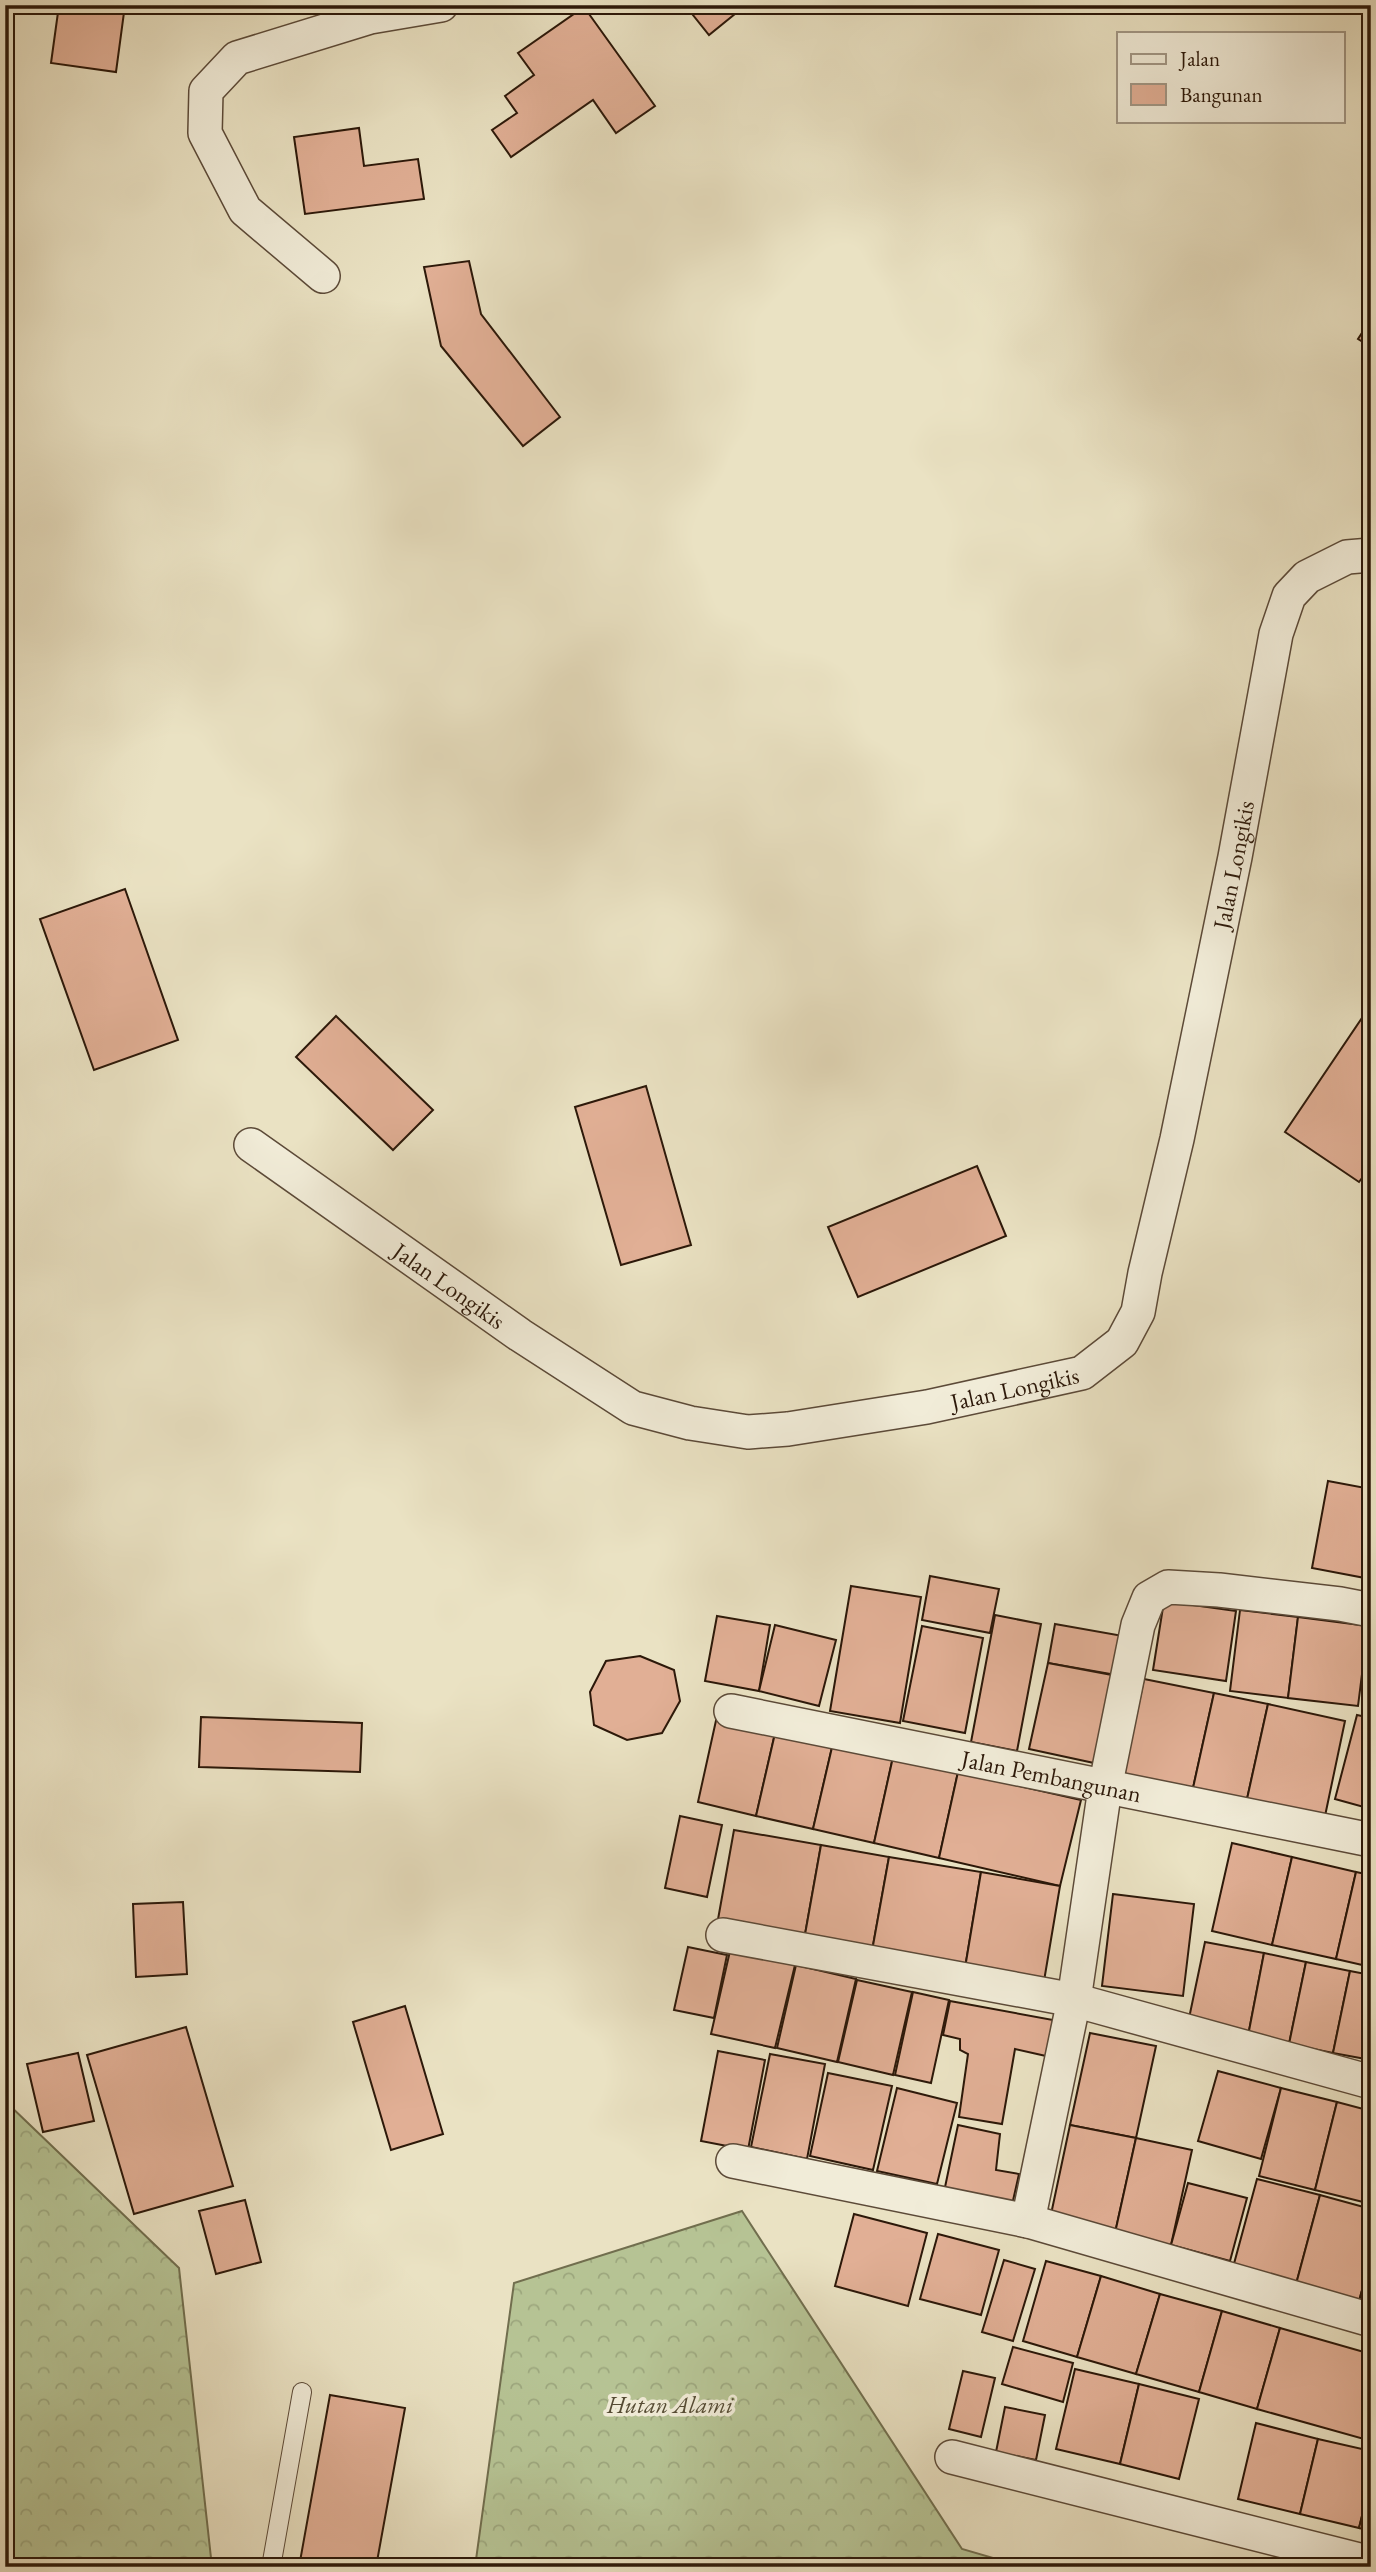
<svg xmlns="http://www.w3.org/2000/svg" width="1376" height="2572" font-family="'EB Garamond',serif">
<defs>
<pattern id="forest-crowns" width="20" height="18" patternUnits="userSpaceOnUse" patternTransform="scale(1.75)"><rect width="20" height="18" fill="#b6c394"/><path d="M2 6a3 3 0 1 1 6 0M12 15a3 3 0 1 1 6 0" fill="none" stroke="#9da77e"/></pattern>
</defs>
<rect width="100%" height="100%" fill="#eae2c3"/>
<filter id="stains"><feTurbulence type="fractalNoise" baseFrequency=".00286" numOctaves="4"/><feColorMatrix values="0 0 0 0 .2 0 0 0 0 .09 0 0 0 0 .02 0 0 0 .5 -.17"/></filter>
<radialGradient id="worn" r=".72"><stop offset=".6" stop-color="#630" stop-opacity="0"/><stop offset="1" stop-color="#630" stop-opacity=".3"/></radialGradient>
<g fill="url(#forest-crowns)" stroke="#716e4e" stroke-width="2">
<path d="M 5,2101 L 179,2268 L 212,2567 L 5,2567 Z"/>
<path d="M 742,2211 L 962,2549 L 1024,2567 L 475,2567 L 514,2283 Z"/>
</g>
<g fill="#e1af95" stroke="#2c1809" stroke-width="2">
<path d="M 59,5 L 125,5 L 116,72 L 51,63 Z"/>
<path d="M 685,5 L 746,5 L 709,35 Z"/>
<path d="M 584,7 L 655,106 L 616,133 L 593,100 L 511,157 L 492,130 L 517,113 L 505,96 L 534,75 L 518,53 Z"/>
<path d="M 359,128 L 364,166 L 418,159 L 424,199 L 305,214 L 294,137 Z"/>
<path d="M 469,261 L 481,314 L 560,417 L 523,446 L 441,346 L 424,267 Z"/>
<path d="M 1371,319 L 1371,347 L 1358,339 Z"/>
<path d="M 125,889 L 178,1040 L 94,1070 L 40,919 Z"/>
<path d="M 1368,1009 L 1371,1010 L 1371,1166 L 1359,1182 L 1285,1132 Z"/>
<path d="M 336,1016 L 433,1110 L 393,1150 L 296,1057 Z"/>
<path d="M 646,1086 L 691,1245 L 621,1265 L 575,1107 Z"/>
<path d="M 977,1166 L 1006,1236 L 858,1297 L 828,1227 Z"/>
<path d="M 1328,1481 L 1371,1489 L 1371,1550 L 1365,1578 L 1312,1568 Z"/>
<path d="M 930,1576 L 999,1589 L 990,1633 L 922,1620 Z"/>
<path d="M 851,1586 L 921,1597 L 900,1723 L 830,1711 Z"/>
<path d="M 1164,1601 L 1236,1611 L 1226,1681 L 1153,1670 Z"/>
<path d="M 1240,1610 L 1298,1617 L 1288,1698 L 1230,1691 Z"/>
<path d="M 995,1615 L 1041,1624 L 1017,1751 L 971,1742 Z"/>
<path d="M 717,1616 L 770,1625 L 759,1691 L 705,1681 Z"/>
<path d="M 1298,1617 L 1368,1626 L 1358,1706 L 1288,1698 Z"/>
<path d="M 1055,1624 L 1123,1636 L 1116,1675 L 1048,1663 Z"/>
<path d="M 775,1625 L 836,1640 L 819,1706 L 759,1691 Z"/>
<path d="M 922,1626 L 983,1638 L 965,1733 L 903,1721 Z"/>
<path d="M 640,1656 L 674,1670 L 680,1701 L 662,1733 L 627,1740 L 594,1725 L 590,1692 L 606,1661 Z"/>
<path d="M 1048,1663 L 1112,1675 L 1094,1763 L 1029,1749 Z"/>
<path d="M 1144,1679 L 1214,1693 L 1193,1788 L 1124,1774 Z"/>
<path d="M 1214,1693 L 1268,1704 L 1247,1799 L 1193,1788 Z"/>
<path d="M 1268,1704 L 1345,1721 L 1325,1816 L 1247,1799 Z"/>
<path d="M 1357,1715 L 1371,1718 L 1371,1809 L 1335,1799 Z"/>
<path d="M 717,1716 L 776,1729 L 756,1816 L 698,1802 Z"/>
<path d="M 201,1717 L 362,1723 L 360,1772 L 199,1767 Z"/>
<path d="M 776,1729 L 833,1743 L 813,1829 L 756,1816 Z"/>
<path d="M 833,1743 L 893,1757 L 874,1843 L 813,1829 Z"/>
<path d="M 893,1757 L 958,1772 L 939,1858 L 874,1843 Z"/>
<path d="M 958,1772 L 1081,1800 L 1060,1886 L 939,1858 Z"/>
<path d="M 680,1816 L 722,1825 L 707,1897 L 665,1888 Z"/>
<path d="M 734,1830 L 821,1845 L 804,1940 L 717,1925 Z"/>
<path d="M 1232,1843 L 1292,1857 L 1272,1945 L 1212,1931 Z"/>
<path d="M 821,1845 L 889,1857 L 872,1951 L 804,1940 Z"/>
<path d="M 889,1857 L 981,1872 L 965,1968 L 872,1951 Z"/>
<path d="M 1292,1857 L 1356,1872 L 1336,1959 L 1272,1945 Z"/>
<path d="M 981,1872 L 1060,1886 L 1044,1981 L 965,1968 Z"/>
<path d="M 1356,1872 L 1371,1875 L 1371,1967 L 1336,1959 Z"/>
<path d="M 1113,1894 L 1194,1904 L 1183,1996 L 1102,1986 Z"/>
<path d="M 183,1902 L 187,1974 L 136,1977 L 133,1904 Z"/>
<path d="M 1205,1942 L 1264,1953 L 1248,2036 L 1188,2023 Z"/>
<path d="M 688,1947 L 727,1955 L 714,2018 L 674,2010 Z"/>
<path d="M 730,1951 L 795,1965 L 775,2048 L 711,2034 Z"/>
<path d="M 1264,1953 L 1306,1962 L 1289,2044 L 1248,2036 Z"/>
<path d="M 1306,1962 L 1350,1971 L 1333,2053 L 1289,2044 Z"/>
<path d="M 796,1965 L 856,1979 L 837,2062 L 777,2048 Z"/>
<path d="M 1350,1971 L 1371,1975 L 1371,2060 L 1333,2053 Z"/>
<path d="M 857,1980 L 912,1992 L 893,2075 L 838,2062 Z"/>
<path d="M 913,1992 L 949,2000 L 931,2083 L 895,2075 Z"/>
<path d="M 950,2001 L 1053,2020 L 1046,2056 L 1015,2049 L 1002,2124 L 959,2117 L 968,2054 L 960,2050 L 960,2039 L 943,2035 Z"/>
<path d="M 405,2006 L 443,2134 L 391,2150 L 353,2022 Z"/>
<path d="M 186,2027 L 233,2186 L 134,2214 L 87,2055 Z"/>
<path d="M 1090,2033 L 1156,2046 L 1136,2138 L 1070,2125 Z"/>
<path d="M 718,2051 L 765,2060 L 748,2150 L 701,2141 Z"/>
<path d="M 78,2053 L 94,2121 L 43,2132 L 27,2064 Z"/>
<path d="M 770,2054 L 825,2064 L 807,2159 L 751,2147 Z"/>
<path d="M 1218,2071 L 1281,2088 L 1261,2159 L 1198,2141 Z"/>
<path d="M 828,2073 L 892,2086 L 873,2170 L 810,2156 Z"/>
<path d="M 897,2088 L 957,2103 L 937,2184 L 877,2171 Z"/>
<path d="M 1281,2088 L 1337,2102 L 1315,2190 L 1259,2176 Z"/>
<path d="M 1337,2102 L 1371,2111 L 1371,2204 L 1315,2190 Z"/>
<path d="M 958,2125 L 1000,2134 L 996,2170 L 1019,2174 L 1012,2205 L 944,2192 Z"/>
<path d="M 1070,2125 L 1136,2138 L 1115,2233 L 1050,2219 Z"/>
<path d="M 1136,2138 L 1192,2150 L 1171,2245 L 1115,2233 Z"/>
<path d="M 1257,2179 L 1320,2195 L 1295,2288 L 1232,2271 Z"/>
<path d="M 1188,2183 L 1247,2198 L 1230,2261 L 1171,2245 Z"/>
<path d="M 1320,2195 L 1371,2209 L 1371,2257 L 1358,2305 L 1295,2288 Z"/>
<path d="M 245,2200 L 261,2262 L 216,2274 L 199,2211 Z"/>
<path d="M 854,2214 L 927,2233 L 908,2306 L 835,2286 Z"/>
<path d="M 938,2234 L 999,2250 L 981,2315 L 920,2299 Z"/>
<path d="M 1371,2257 L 1371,2308 L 1358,2305 Z"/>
<path d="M 1004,2260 L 1035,2269 L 1013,2341 L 982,2332 Z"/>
<path d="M 1046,2261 L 1101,2276 L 1077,2357 L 1023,2341 Z"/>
<path d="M 1101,2276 L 1160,2294 L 1136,2374 L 1077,2357 Z"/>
<path d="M 1160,2294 L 1222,2311 L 1199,2392 L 1136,2374 Z"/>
<path d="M 1222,2311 L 1280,2328 L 1257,2409 L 1199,2392 Z"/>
<path d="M 1280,2328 L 1371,2354 L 1371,2441 L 1257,2409 Z"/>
<path d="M 1013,2347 L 1073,2363 L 1063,2402 L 1002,2384 Z"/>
<path d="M 1075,2369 L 1139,2384 L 1120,2464 L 1056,2449 Z"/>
<path d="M 963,2371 L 995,2378 L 981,2437 L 949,2429 Z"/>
<path d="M 1139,2384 L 1199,2399 L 1179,2479 L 1120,2464 Z"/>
<path d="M 330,2395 L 405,2408 L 376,2567 L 299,2567 Z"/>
<path d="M 1005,2407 L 1045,2415 L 1036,2460 L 996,2452 Z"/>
<path d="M 1256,2423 L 1318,2439 L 1300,2514 L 1238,2499 Z"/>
<path d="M 1318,2439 L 1371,2451 L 1371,2480 L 1359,2528 L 1300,2514 Z"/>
<path d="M 1371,2480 L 1371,2531 L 1359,2528 Z"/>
</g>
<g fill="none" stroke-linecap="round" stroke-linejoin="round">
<g stroke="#5c4a38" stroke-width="20">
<path id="lane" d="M 271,2567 L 302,2392"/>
</g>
<g stroke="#5c4a38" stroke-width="36">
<g id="street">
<path d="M 323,276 L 245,210 L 205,133 L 206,91 L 237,58 L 370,17 L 441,5"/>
<path id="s1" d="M 251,1145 L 520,1335 L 633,1408 L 690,1423 L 748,1432 L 788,1429 L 927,1407 L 1082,1373 L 1122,1342 L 1138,1312 L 1145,1273 L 1177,1139 L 1235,857 L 1276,634 L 1289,596 L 1307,577 L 1347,557 L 1371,555"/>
<path id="s2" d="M 731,1711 L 1371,1840"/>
<path d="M 723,1935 L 1074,2000 L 1371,2082"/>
<path d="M 733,2161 L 1028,2221 L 1371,2320"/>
<path d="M 1028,2221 L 1074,2000 L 1105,1788 L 1138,1625 L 1149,1598 L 1168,1587 L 1219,1590 L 1340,1604 L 1371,1610"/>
<path d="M 952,2457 L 1371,2563"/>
</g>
</g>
<use href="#lane" stroke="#f1ecd8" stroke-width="18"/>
<use href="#street" stroke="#f1ecd8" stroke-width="33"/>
</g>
<g text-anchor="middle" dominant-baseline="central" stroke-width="7" stroke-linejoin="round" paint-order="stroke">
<g font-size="24" fill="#2c1809" stroke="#f1ecd8">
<text stroke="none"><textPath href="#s1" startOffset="1463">Jalan Longikis</textPath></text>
<text stroke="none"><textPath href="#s1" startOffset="243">Jalan Longikis</textPath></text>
<text stroke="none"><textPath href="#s1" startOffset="852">Jalan Longikis</textPath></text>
<text stroke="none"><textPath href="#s2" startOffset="327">Jalan Pembangunan</textPath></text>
</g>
<g font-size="24" font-style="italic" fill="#554b33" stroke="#f1ecd8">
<text x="670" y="2404">Hutan Alami</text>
</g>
</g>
<rect width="1376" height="2572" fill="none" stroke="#eae2c3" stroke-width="28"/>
<rect x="7" y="7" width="1362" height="2558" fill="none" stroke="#2c1809" stroke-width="3.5"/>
<rect x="14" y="14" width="1348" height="2544" fill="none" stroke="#2c1809" stroke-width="2"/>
<rect x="1117" y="32" width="228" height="91" fill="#f1ecd8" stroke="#a29785" stroke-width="2"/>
<rect x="1131" y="54" width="35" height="10" fill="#f1ecd8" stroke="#a29785" stroke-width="2"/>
<text x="1180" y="66" font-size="21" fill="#2c1809">Jalan</text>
<rect x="1131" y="84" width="35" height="21" fill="#e1af95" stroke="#a29785" stroke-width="2"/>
<text x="1180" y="102" font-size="21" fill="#2c1809">Bangunan</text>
<rect width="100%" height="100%" filter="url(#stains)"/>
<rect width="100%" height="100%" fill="url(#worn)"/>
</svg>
